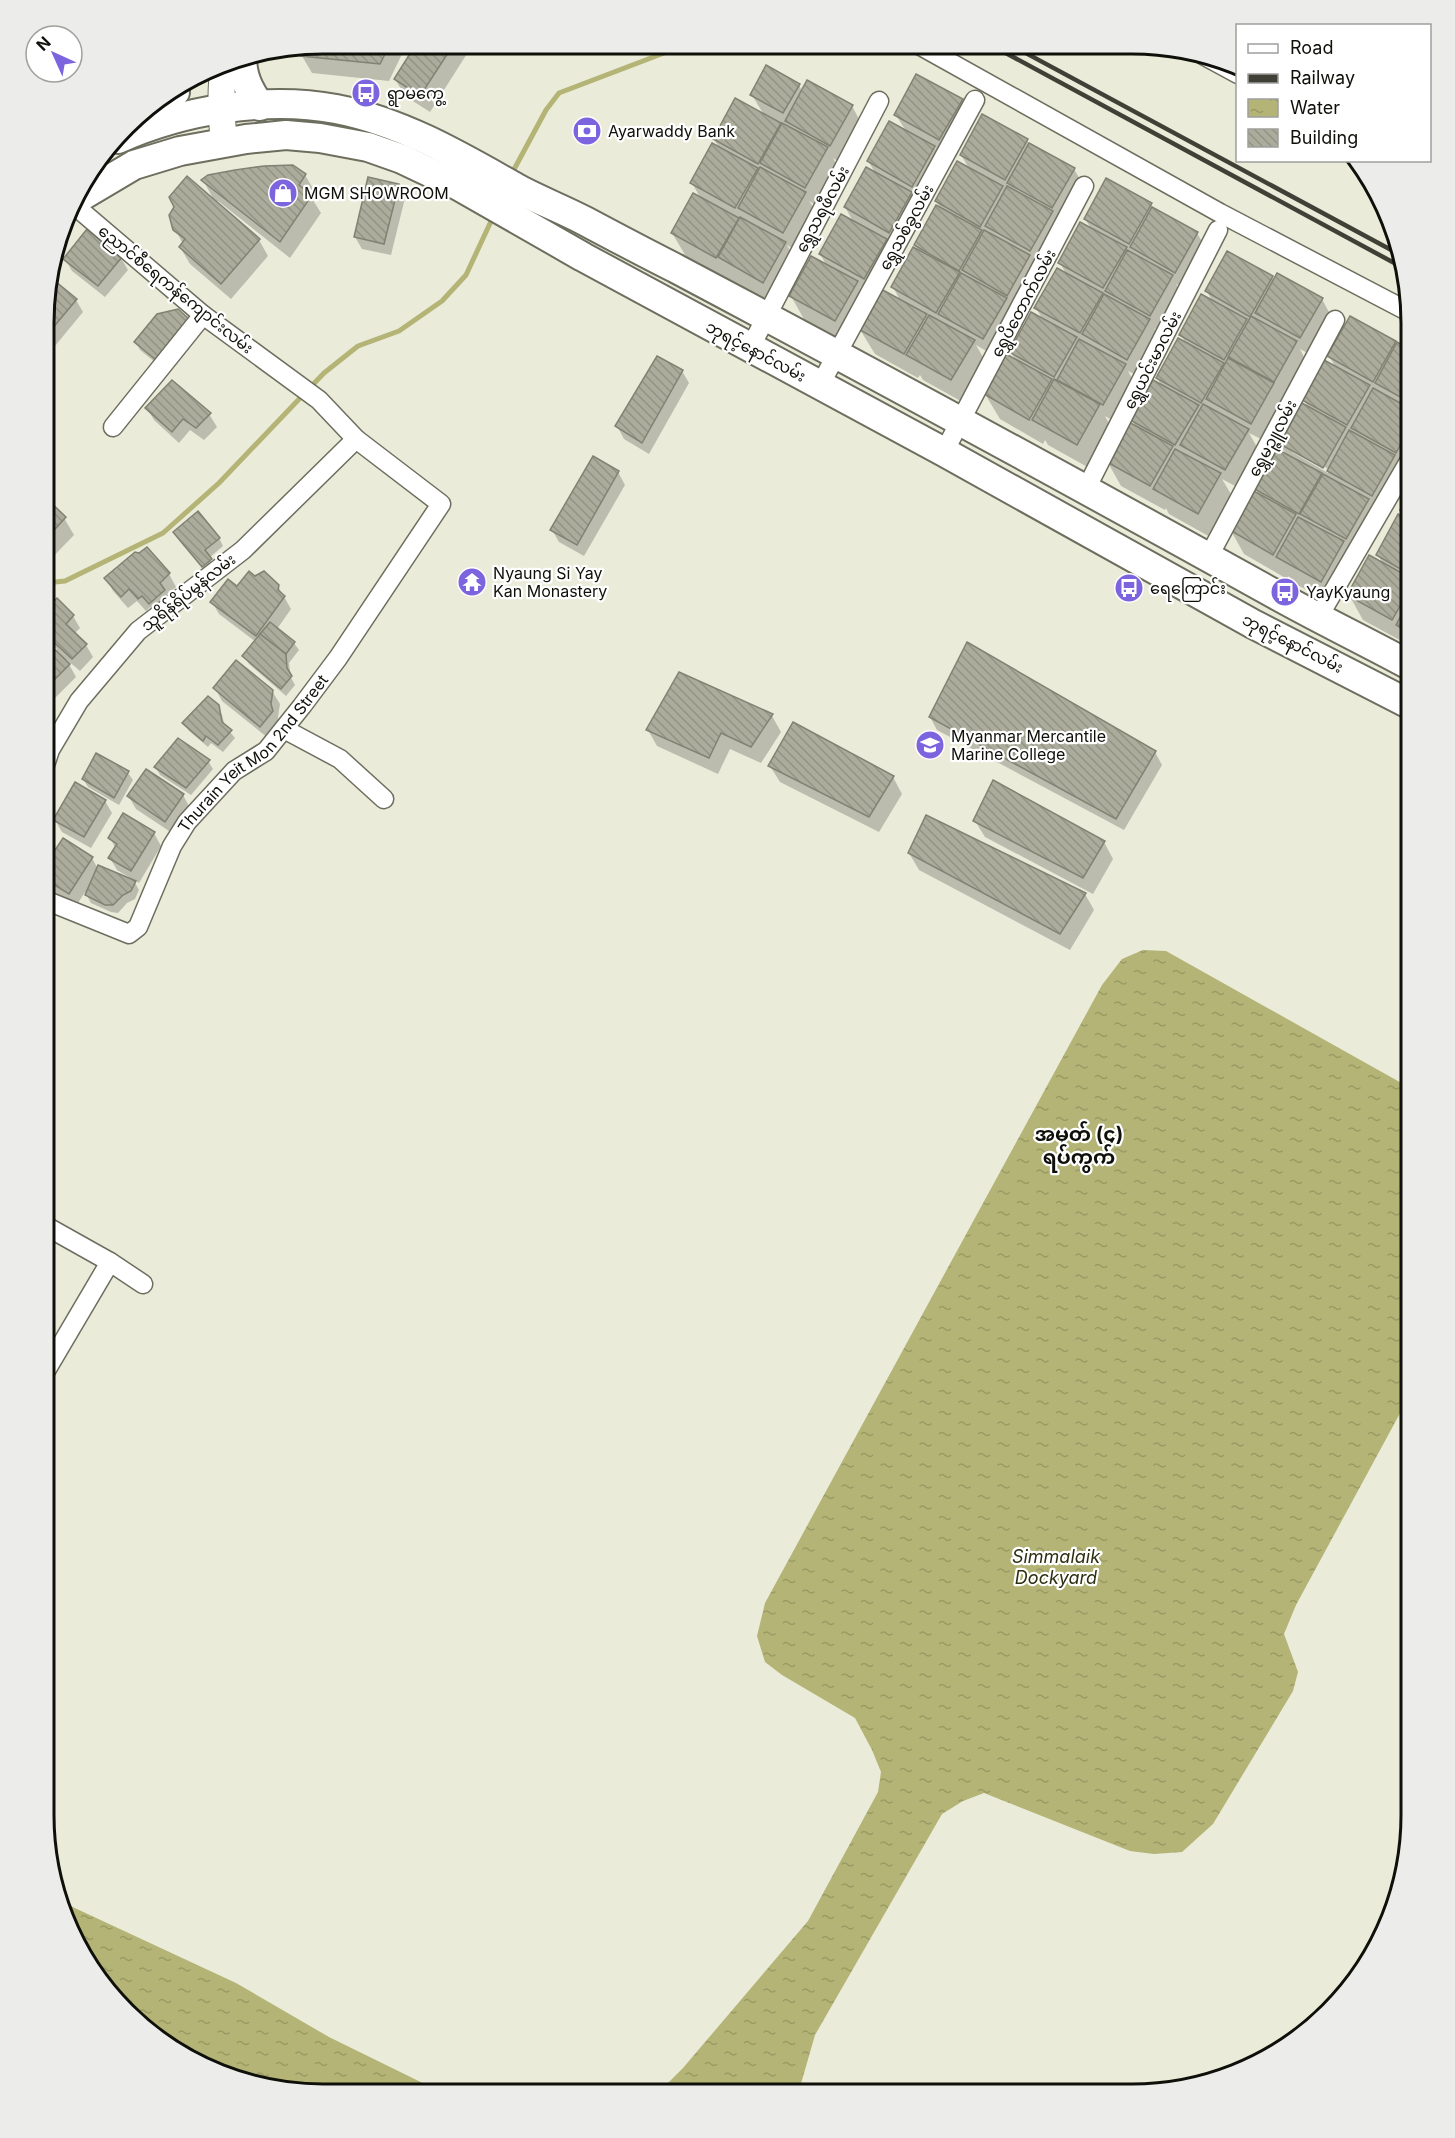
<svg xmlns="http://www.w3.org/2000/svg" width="1455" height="2138" font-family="Inter,'Noto Sans Myanmar',sans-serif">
<defs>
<pattern id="water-ripples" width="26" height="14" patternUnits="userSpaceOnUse" patternTransform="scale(1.5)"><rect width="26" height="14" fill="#b3b475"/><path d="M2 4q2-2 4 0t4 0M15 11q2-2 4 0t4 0" fill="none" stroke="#999a64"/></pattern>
<pattern id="building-back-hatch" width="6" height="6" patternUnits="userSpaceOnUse" patternTransform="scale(1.5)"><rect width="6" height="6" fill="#abac9b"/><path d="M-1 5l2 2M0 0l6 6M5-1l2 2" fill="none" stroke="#929384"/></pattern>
</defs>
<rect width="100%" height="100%" fill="#ebebda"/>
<g fill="url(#water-ripples)">
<path d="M 1143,950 L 1166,951 L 1405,1085 L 1411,1092 L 1411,1393 L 1296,1605 L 1284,1634 L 1298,1672 L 1293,1691 L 1213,1824 L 1182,1852 L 1154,1854 L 1130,1851 L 984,1793 L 963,1801 L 942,1814 L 815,2035 L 798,2094 L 658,2093 L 683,2068 L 808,1921 L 878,1792 L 881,1772 L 872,1750 L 855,1718 L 782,1675 L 765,1662 L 757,1636 L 765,1603 L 1102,985 L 1122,959 Z"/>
<path d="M 64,1903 L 236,1983 L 329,2037 L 443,2093 L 287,2092 L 217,2073 L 153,2037 L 72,1938 Z"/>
</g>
<g fill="#0003" fill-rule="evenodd">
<path d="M 323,44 L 396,44 L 402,54 L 389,81 L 312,73 L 302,56 L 305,47 Z"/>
<path d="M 418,44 L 467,44 L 470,49 L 430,112 L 405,96 L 395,79 Z"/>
<path d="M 799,85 L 802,91 L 852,106 L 861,123 L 839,162 L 833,158 L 837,165 L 814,204 L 809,201 L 815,210 L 793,249 L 787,245 L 800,268 L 778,307 L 687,258 L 672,233 L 701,199 L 692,183 L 720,149 L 714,139 L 764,115 L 752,95 Z"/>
<path d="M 962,100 L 971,117 L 949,156 L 935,148 L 944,164 L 874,295 L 860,287 L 872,308 L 901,302 L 893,287 L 919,251 L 915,245 L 941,209 L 936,201 L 970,170 L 961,155 L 1027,140 L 1029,144 L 1074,169 L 1084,186 L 993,355 L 976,345 L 988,366 L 966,404 L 923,380 L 920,375 L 918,378 L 875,354 L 859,328 L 849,346 L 805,321 L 791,296 L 827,266 L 820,254 L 854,223 L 845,207 L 876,174 L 868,161 L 906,131 L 896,115 Z"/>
<path d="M 305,175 L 315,192 L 311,197 L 321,213 L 290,258 L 218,201 L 216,203 L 259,240 L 268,256 L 231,299 L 190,264 L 180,247 L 183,244 L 175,229 L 215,202 L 203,180 Z"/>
<path d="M 398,185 L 405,198 L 391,255 L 362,249 L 355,237 Z"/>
<path d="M 1151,204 L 1154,210 L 1197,233 L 1207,250 L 1185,288 L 1176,284 L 1182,293 L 1160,332 L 1154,328 L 1159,337 L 1136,375 L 1128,371 L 1134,382 L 1112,420 L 1105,416 L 1113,431 L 1091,469 L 1048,445 L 1045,440 L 1043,444 L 1000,419 L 985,394 L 1016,361 L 1011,352 L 1043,320 L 1036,308 L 1067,275 L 1060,263 L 1092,230 L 1085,219 Z"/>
<path d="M 1228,253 L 1272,277 L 1274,280 L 1322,299 L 1331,316 L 1309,354 L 1300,349 L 1305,359 L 1261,439 L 1249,433 L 1257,447 L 1235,486 L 1222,479 L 1234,499 L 1212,538 L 1169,514 L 1166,508 L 1165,510 L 1121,486 L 1107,461 L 1136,427 L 1132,420 L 1162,387 L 1157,378 L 1186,344 L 1181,335 L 1213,303 L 1207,291 Z"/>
<path d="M 121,258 L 128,270 L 105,297 L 72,271 L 65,259 Z"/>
<path d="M 49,278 L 76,300 L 83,312 L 50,352 L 46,348 L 46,287 Z"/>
<path d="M 158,315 L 161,367 L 140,350 L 136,342 Z"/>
<path d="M 1395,342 L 1397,346 L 1397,344 L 1411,352 L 1411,459 L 1381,512 L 1372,506 L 1377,516 L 1348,551 L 1358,567 L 1336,606 L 1292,582 L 1289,576 L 1287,579 L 1244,554 L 1230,529 L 1259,495 L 1255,488 L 1287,456 L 1279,443 L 1309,409 L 1304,400 L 1336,368 L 1329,356 ZM 1292,449 L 1330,470 L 1328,473 L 1292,452 Z"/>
<path d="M 682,371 L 689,383 L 649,454 L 624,439 L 617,426 Z"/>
<path d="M 147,408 L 209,414 L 217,427 L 204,440 L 190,430 L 179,443 L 154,420 Z"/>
<path d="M 618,472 L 625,485 L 584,556 L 559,542 L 552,530 Z"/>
<path d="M 1411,492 L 1411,650 L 1408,643 L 1407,644 L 1363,620 L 1349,595 L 1383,564 L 1378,555 L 1409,522 L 1402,510 Z"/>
<path d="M 46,500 L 64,518 L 74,535 L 45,565 Z"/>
<path d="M 175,533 L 219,538 L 223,546 L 209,558 L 215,567 L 207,574 Z"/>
<path d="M 147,549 L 169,574 L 176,587 L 167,595 L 171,603 L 156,615 L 150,607 L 146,611 L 137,601 L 128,608 L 113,591 L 106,578 Z"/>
<path d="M 255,578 L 278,586 L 291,609 L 277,629 L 294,643 L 299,650 L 289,663 L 291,678 L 295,685 L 286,696 L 249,664 L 244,656 L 256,642 L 219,614 L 212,602 Z"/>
<path d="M 45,612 L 73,616 L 80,628 L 74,634 L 86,645 L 93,657 L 80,671 L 66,659 L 76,677 L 53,700 L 45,693 L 45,642 L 55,651 L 57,649 L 45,638 Z"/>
<path d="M 968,644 L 1155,752 L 1162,765 L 1124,830 L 937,730 L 930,717 Z"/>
<path d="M 215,688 L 272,691 L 280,704 L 278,717 L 279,724 L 268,738 L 222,701 Z"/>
<path d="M 217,706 L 222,715 L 225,726 L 235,738 L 223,752 L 211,743 L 208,747 L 189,731 L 184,723 Z"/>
<path d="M 772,716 L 781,732 L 761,763 L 730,749 L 718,774 L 657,746 L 648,730 Z"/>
<path d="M 208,761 L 213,769 L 191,795 L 160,775 L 156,768 Z"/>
<path d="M 770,766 L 893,777 L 902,794 L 879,832 L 780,782 Z"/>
<path d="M 128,773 L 133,780 L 119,805 L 88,787 L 83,779 Z"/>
<path d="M 183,795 L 190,808 L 172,833 L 136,809 L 129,797 Z"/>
<path d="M 105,801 L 112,813 L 91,848 L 62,832 L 55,820 Z"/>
<path d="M 975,821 L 1104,842 L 1113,859 L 1093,894 L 985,837 Z"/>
<path d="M 154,833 L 161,846 L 139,883 L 133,879 L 139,890 L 135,899 L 127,903 L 118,913 L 111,912 L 91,903 L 85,892 L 76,906 L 48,888 L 45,883 L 45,868 L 92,858 L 98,869 L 131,881 L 132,879 L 117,870 L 110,858 L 116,849 L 110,838 Z"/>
<path d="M 909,853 L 1085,894 L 1094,910 L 1070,950 L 919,870 Z"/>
</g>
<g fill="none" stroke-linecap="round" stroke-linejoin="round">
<g stroke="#b3b475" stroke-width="5">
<path d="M 511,175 L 546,110 L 559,93 L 685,45"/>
<path d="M 45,583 L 65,581 L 163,533 L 219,483 L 324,373 L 358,346 L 399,331 L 442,301 L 466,275 L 493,217"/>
</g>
</g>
<g fill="url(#building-back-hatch)" stroke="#818272" stroke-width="1.5">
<path d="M 323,44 L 390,44 L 380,64 L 301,56 L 303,47 Z"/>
<path d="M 416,44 L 454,44 L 420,96 L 394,79 Z"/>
<path d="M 766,65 L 800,84 L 783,113 L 750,95 Z"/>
<path d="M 916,74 L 963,99 L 939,140 L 894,115 Z"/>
<path d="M 807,80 L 853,105 L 830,146 L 785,121 Z"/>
<path d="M 735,98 L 781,123 L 758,164 L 713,139 Z"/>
<path d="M 982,114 L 1028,139 L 1005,180 L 960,155 Z"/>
<path d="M 889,121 L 935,146 L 912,187 L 867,161 Z"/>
<path d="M 782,123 L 828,147 L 805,188 L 760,163 Z"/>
<path d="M 712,143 L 758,168 L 735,208 L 690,183 Z"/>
<path d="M 1029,143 L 1075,168 L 1052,208 L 1007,183 Z"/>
<path d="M 957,161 L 1003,186 L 980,227 L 935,201 Z"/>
<path d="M 293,165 L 306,174 L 299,185 L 312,195 L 280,242 L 201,180 L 208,175 L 235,170 L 264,166 Z"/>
<path d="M 760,167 L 806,192 L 783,233 L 738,208 Z"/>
<path d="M 866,167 L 912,192 L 889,233 L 844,207 Z"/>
<path d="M 187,176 L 260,239 L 221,284 L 179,247 L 185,239 L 173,230 L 169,215 L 174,207 L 169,197 Z"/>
<path d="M 368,177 L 399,184 L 384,244 L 354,237 Z"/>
<path d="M 1106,178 L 1152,203 L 1129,244 L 1084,219 Z"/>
<path d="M 1007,186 L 1053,211 L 1030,251 L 985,226 Z"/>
<path d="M 693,193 L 739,218 L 716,258 L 671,233 Z"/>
<path d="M 936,205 L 982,230 L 959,271 L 914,245 Z"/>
<path d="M 1152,207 L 1198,232 L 1175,273 L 1130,247 Z"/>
<path d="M 841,214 L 887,239 L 864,279 L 819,254 Z"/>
<path d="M 740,217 L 786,242 L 763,283 L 718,257 Z"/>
<path d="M 1080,222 L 1127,247 L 1103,288 L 1058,263 Z"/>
<path d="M 87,229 L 122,257 L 98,286 L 63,259 Z"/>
<path d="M 984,230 L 1030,255 L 1007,296 L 962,270 Z"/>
<path d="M 913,247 L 960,272 L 936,313 L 891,287 Z"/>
<path d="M 1127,250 L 1173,275 L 1150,316 L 1105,291 Z"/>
<path d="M 1227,251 L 1273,276 L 1250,317 L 1205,291 Z"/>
<path d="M 811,256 L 858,281 L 835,321 L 789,296 Z"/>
<path d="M 1057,268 L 1103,293 L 1080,333 L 1034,308 Z"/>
<path d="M 961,273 L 1007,298 L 983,339 L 938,314 Z"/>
<path d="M 1277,273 L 1323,298 L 1300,338 L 1255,313 Z"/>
<path d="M 49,276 L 77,299 L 46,336 L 46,287 Z"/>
<path d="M 881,289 L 927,314 L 904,354 L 858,329 Z"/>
<path d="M 1104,294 L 1150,319 L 1127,360 L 1082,334 Z"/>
<path d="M 1201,294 L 1247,319 L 1224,360 L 1179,335 Z"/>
<path d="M 178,309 L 189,319 L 156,360 L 134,342 L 157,314 Z"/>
<path d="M 1031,312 L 1077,337 L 1054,377 L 1009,352 Z"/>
<path d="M 929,315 L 975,340 L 951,380 L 906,355 Z"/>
<path d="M 1251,316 L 1297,341 L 1274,382 L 1228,357 Z"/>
<path d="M 1350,316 L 1396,341 L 1373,382 L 1327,356 Z"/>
<path d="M 1178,338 L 1224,363 L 1201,403 L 1156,378 Z"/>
<path d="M 1079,339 L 1126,364 L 1103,405 L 1057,380 Z"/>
<path d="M 1397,342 L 1411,350 L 1411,403 L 1375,383 Z"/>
<path d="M 1006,354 L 1052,379 L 1029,420 L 984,394 Z"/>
<path d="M 657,356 L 683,370 L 642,443 L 615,426 Z"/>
<path d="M 1228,358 L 1274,383 L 1251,424 L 1206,399 Z"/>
<path d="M 1324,360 L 1370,385 L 1347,425 L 1302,400 Z"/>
<path d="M 1054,379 L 1100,404 L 1077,445 L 1032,420 Z"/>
<path d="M 172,380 L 211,413 L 196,428 L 183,419 L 172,432 L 145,408 Z"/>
<path d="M 1153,380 L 1199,405 L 1175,445 L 1130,420 Z"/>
<path d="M 1373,388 L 1411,409 L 1411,426 L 1396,453 L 1351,428 Z"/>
<path d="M 1300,402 L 1346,427 L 1323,468 L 1278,443 Z"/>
<path d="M 1203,404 L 1249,429 L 1225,470 L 1180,445 Z"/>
<path d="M 1127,421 L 1173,446 L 1150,486 L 1105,461 Z"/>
<path d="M 1349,430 L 1395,455 L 1372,496 L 1327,471 Z"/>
<path d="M 1275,448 L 1322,473 L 1299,514 L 1253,488 Z"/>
<path d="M 1175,449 L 1221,473 L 1198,514 L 1153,489 Z"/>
<path d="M 593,456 L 619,471 L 577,545 L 550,530 Z"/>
<path d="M 1323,474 L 1369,499 L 1346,539 L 1300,514 Z"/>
<path d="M 1250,489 L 1296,514 L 1273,555 L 1228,529 Z"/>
<path d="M 1411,489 L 1411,516 L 1400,510 Z"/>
<path d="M 46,498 L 66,517 L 46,539 Z"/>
<path d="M 198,511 L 220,538 L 205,550 L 212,559 L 202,567 L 173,532 Z"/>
<path d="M 1398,514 L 1411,522 L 1411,575 L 1376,555 Z"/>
<path d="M 1298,517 L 1344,541 L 1321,582 L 1276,557 Z"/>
<path d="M 147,547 L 170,573 L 160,583 L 165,590 L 149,604 L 142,596 L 138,599 L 129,589 L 121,597 L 104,578 L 135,552 L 139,553 Z"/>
<path d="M 1369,555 L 1411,578 L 1411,587 L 1392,620 L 1347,595 Z"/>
<path d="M 249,571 L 255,576 L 264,571 L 279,585 L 278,590 L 285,596 L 256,636 L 210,602 L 228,579 L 237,586 Z"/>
<path d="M 1411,597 L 1411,634 L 1396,625 Z"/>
<path d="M 57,598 L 74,615 L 66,624 L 87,644 L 72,659 L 45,634 L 45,610 Z"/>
<path d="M 270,622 L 295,642 L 286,654 L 260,634 Z"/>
<path d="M 260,634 L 286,654 L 287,668 L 292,676 L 281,689 L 242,656 Z"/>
<path d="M 45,640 L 70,664 L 45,689 Z"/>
<path d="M 967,642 L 1156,751 L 1116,819 L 929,717 Z"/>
<path d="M 236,660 L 273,690 L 271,704 L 273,711 L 260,727 L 213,688 Z"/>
<path d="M 679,672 L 773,714 L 751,747 L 721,733 L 709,758 L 646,730 Z"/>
<path d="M 208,696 L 219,705 L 222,722 L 232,730 L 218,745 L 206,736 L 203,741 L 182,723 Z"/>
<path d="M 793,722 L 894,776 L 869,817 L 768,766 Z"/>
<path d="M 178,738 L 210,760 L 186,788 L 154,767 Z"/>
<path d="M 96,753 L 129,771 L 114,798 L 82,779 Z"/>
<path d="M 146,769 L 184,794 L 165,822 L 127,796 Z"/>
<path d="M 993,780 L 1105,841 L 1083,878 L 973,821 Z"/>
<path d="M 75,782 L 106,800 L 84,837 L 53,820 Z"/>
<path d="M 123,813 L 155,832 L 131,871 L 108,858 L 117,844 L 108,838 Z"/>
<path d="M 926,815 L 1086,893 L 1060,934 L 908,853 Z"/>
<path d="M 63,838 L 93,857 L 69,894 L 45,879 L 45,865 Z"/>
<path d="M 98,865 L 136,881 L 131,891 L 123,895 L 113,905 L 105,905 L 85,895 Z"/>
</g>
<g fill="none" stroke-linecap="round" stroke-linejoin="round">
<g stroke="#6d6e5e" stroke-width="21">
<g id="minor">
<path d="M 919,45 L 1220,213 L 1409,312"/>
<path d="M 1203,55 L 1238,74"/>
<path d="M 750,348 L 879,101"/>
<path d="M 820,385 L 975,100"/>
<path d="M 113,427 L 203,315"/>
<path d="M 944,452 L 1084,186"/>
<path d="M 1086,489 L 1218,230"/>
<path d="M 1209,556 L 1335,320"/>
<path d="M 1318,618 L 1411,458"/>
<path d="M 284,729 L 340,759 L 384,799"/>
<path d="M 45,765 L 50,750 L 79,701 L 138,631 L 243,550 L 356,439"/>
<path id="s1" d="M 45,900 L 129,934 L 138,927 L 172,846 L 187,822 L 234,771 L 266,751 L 302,706 L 338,658 L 441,504 L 356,439 L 319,400 L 203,315 L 74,205"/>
<path d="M 44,1225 L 110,1262 L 143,1284"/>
<path d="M 44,1374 L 110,1262"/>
</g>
</g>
<g stroke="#6d6e5e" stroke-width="28">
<path id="secondary" d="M 224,142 C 221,115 220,90 224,64"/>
</g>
<g stroke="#6d6e5e" stroke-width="32">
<g id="primary">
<path d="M 242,57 C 242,77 249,90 260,106"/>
<path d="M 143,128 L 175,92"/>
<path d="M 118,139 C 183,110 265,96 336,109 C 403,122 462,157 520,190 C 541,201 564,210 585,221 C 615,237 645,253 675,268 C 875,374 1073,482 1271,592 C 1317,618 1365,641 1411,666"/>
<path d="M 75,200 L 134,165 L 180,151 L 246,139 L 286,135 L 320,138 L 368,147 L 402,159 L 459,186 L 583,257 L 944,452 L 1253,624 L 1411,705"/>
</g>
</g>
<use href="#minor" stroke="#fff" stroke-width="18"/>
<use href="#secondary" stroke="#fff" stroke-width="26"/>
<use href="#primary" stroke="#fff" stroke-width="28"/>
<g stroke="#404037" stroke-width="4.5">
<path d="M 991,45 L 1398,265"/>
<path d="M 1011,45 L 1395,252"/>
</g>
</g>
<defs>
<g id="bus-disc" transform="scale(1.5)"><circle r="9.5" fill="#7c64df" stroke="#fff"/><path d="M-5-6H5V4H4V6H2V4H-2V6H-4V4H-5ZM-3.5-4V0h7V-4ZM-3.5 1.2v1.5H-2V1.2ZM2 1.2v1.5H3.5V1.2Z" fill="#fff"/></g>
<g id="bank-disc" transform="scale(1.5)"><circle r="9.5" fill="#7c64df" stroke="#fff"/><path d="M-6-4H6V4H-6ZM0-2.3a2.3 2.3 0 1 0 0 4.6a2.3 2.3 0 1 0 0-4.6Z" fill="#fff"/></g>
<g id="shop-disc" transform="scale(1.5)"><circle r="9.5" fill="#7c64df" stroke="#fff"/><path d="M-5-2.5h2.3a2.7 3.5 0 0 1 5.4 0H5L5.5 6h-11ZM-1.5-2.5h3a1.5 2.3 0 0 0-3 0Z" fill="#fff"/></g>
<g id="temple-disc" transform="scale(1.5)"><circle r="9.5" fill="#7c64df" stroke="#fff"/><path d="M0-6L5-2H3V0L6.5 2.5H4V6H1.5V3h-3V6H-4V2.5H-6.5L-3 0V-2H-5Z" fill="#fff"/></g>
<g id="university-disc" transform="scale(1.5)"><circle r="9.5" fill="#7c64df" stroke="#fff"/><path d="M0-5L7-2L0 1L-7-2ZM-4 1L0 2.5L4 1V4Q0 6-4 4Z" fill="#fff"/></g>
</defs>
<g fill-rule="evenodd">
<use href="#bus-disc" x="366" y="93"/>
<use href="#bank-disc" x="587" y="131"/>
<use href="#shop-disc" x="283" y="193"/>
<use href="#temple-disc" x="472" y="582"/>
<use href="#bus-disc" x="1129" y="588"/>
<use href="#bus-disc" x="1285" y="592"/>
<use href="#university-disc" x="930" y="745"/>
</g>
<g text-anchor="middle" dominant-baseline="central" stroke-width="4.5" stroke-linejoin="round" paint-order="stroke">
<g font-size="16" fill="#10100a" stroke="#fff" text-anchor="start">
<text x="387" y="93">ရွာမကွေ့</text>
<text x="608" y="131">Ayarwaddy Bank</text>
<text x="304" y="193">MGM SHOWROOM</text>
<text x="493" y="573">Nyaung Si Yay<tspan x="493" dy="18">Kan Monastery</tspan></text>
<text x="1150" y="588">ရေကြောင်း</text>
<text x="1306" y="592">YayKyaung</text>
<text x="951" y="736">Myanmar Mercantile<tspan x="951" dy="18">Marine College</tspan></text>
</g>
<g font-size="16" fill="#10100a" stroke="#fff">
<text transform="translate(822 209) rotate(-62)">ရွှေသရဖီလမ်း</text>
<text transform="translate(906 227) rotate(-61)">ရွှေသစ်ခွလမ်း</text>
<text transform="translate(176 289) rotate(39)">ညောင်စီရေကန်ကျောင်းလမ်း</text>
<text transform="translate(1023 303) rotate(-62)">ရွှေပိတောက်လမ်း</text>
<text transform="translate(756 351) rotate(28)">ဘုရင့်နောင်လမ်း</text>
<text transform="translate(1152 360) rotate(-63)">ရွှေယင်းမာလမ်း</text>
<text transform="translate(1272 438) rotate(-62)">ရွှေမဉ္ဇူလမ်း</text>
<text transform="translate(188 592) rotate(-38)">သူရိန်ရိပ်မွန်လမ်း</text>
<text transform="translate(1293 643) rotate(27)">ဘုရင့်နောင်လမ်း</text>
<text stroke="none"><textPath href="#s1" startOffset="314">Thurain Yeit Mon 2nd Street</textPath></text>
</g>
<g font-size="18" font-style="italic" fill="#2e2e11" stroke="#fff">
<text x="1056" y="1556">Simmalaik<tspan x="1056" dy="21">Dockyard</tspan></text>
</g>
<g font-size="20" font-weight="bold" fill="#10100a" stroke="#fff">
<text x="1079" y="1134">အမှတ် (၄)<tspan x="1079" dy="23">ရပ်ကွက်</tspan></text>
</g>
</g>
<path d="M0 0H1455V2138H0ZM323 54H1132A269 269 0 0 1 1401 323V1815A269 269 0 0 1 1132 2084H323A269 269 0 0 1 54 1815V323A269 269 0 0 1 323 54Z" fill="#ececeb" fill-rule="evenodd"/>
<path fill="none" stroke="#10100a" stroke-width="3" d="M323 54H1132A269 269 0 0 1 1401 323V1815A269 269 0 0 1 1132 2084H323A269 269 0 0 1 54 1815V323A269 269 0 0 1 323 54Z"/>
<rect x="1236" y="24" width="195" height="138" fill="#ffffff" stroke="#9f9f9d" stroke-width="1.5"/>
<rect x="1248" y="44" width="30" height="9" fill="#ffffff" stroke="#9f9f9d" stroke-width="1.5"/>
<text x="1290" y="54" font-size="18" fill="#10100a">Road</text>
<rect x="1248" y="74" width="30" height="9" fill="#404037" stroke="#9f9f9d" stroke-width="1.5"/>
<text x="1290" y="84" font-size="18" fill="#10100a">Railway</text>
<rect x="1248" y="99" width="30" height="18" fill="url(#water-ripples)" stroke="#9f9f9d" stroke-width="1.5"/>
<text x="1290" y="114" font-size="18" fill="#10100a">Water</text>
<rect x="1248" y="129" width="30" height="18" fill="url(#building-back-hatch)" stroke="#9f9f9d" stroke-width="1.5"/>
<text x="1290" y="144" font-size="18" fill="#10100a">Building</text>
<g transform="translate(54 54) rotate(315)"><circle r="28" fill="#ffffff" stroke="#9f9f9d" stroke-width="1.5"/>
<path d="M0-4.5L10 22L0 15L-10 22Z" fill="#7c64df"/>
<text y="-9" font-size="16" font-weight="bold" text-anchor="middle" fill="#10100a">N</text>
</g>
</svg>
